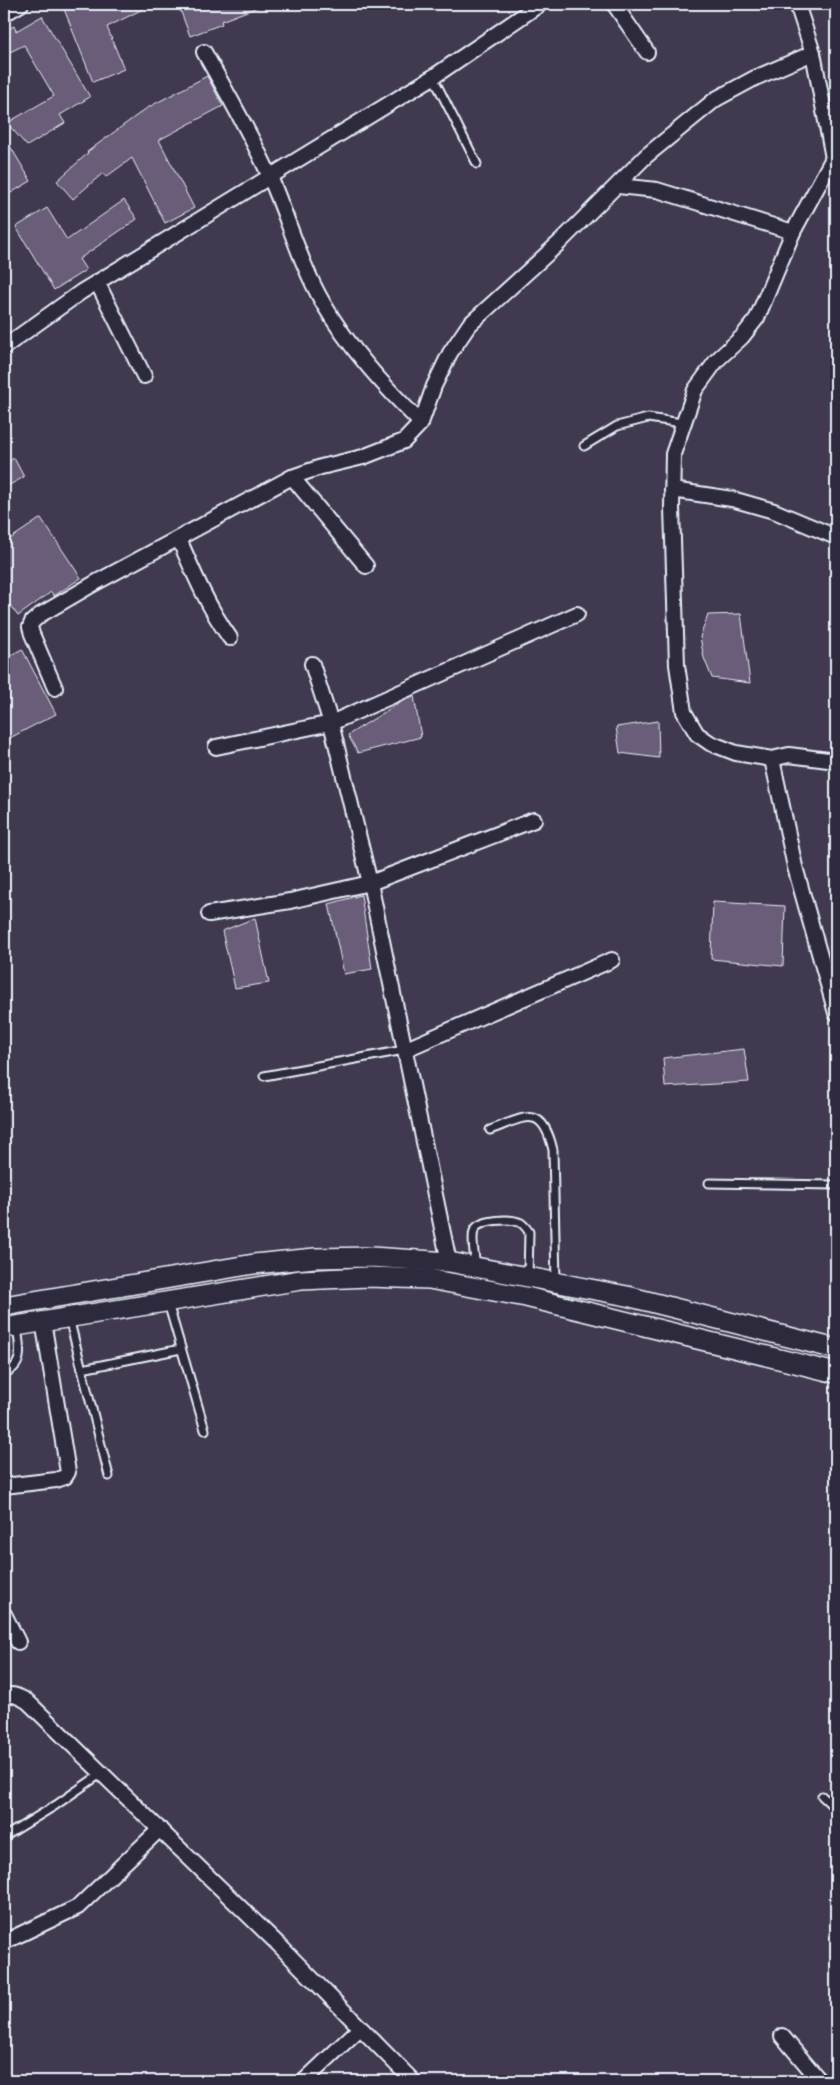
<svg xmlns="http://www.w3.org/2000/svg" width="840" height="2085" font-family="Dekko,sans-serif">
<rect width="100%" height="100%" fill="#41394f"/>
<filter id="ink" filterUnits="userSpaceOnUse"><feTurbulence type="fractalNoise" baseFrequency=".02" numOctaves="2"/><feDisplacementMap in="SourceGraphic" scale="10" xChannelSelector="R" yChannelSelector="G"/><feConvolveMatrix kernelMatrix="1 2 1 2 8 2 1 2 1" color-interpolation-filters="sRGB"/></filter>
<g filter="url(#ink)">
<g fill="#6a5d7a" stroke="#e8f1f8">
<path d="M 62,4 L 153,4 L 107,27 L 124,69 L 93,82 Z"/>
<path d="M 178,4 L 263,4 L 263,5 L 221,21 L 222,24 L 190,36 Z"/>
<path d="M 42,16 L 90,97 L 60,115 L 65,123 L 27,146 L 7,123 L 54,96 L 24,45 L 4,55 L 4,31 L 14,26 L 16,31 Z"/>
<path d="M 207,76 L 223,106 L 159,140 L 194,208 L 165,223 L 132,158 L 106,177 L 103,173 L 73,199 L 57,181 L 88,153 L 87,152 L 147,108 Z"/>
<path d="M 4,136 L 31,181 L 4,197 Z"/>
<path d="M 124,200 L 137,219 L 79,259 L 86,270 L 54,290 L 16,227 L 47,208 L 67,240 Z"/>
<path d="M 14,458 L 24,477 L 4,488 L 4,464 Z"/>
<path d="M 41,518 L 81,578 L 54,596 L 51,592 L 18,616 L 4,597 L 4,543 Z"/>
<path d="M 741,614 L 750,683 L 712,678 L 704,658 L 700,637 L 708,615 Z"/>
<path d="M 22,649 L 56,714 L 4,741 L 4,659 Z"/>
<path d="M 414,696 L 421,737 L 358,753 L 348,735 L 399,703 Z"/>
<path d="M 658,721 L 659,758 L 620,753 L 616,727 Z"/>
<path d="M 361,895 L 372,969 L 344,974 L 329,904 Z"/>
<path d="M 713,902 L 785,906 L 783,966 L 711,959 Z"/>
<path d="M 255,918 L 269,983 L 235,988 L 222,931 Z"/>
<path d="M 744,1049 L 749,1082 L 665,1087 L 663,1058 Z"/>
</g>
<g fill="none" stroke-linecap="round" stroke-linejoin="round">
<g stroke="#e8f1f8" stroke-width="11">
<g id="service">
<path d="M 433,77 L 477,164"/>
<path d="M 584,446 L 617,426 L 648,418 L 682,423"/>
<path d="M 264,1076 L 404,1050"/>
<path d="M 490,1130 C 525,1117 542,1103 553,1150 L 556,1282"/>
<path d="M 709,1183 L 836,1185"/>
<path d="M 476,1266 C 475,1257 471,1240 474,1231 C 478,1219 511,1218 521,1223 C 524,1225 527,1229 529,1232 L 528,1277"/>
<path d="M 168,1303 L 205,1430"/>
<path d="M 69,1318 L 109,1476"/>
<path d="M 82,1369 L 181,1349"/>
<path d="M 4,1373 C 26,1366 19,1345 17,1327"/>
<path d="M 822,1796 L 836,1809"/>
<path d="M 4,1837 L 56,1805 L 102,1773"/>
</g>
</g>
<g stroke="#e8f1f8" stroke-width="18">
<g id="minor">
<path d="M 614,4 L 647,52"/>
<path d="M 797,4 L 813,53 L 833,158"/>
<path d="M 4,14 L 21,4"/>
<path d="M 204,52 C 227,93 251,134 270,177 C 288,218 300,263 323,303 C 349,348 384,386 421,423"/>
<path d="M 836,157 L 833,158 L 793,232 L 757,318 L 742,337 L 717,360 L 695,390 L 673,454 L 672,508 L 677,665 L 684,712 L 697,734 L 710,743 L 736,753 L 772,759 L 795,867 L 836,1013"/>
<path d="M 618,186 L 657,190 L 793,232"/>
<path d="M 97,282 L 144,376"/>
<path d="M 4,347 L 81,292 L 433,77 L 540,4"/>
<path d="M 292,477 L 366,566"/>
<path d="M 672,490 L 732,499 L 774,511 L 836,537"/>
<path d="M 179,539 C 194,574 208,607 230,638"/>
<path d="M 312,664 L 331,723 L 370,883 L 449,1262"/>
<path d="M 55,688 L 32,634 L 30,627 L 32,622 L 40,615 L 95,583 L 292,477 L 321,467 L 363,457 L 404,441 L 421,423 L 434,386 L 450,353 L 469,325 L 559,243 L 646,156 L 716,99 L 755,78 L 813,53"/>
<path d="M 216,747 L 331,723 L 577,614"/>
<path d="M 772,759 L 789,755 L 836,761"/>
<path d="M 209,914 L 290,901 L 370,883 L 534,820"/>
<path d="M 404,1050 L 612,960"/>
<path d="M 4,1486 L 56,1480 L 65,1477 L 68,1472 L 43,1321"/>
<path d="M 4,1614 L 18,1642"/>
<path d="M 4,1697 C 12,1692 19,1697 27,1701 L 279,1945 L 413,2081"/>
<path d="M 4,1942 L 78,1907 L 160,1829"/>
<path d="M 782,2036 L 820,2081"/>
<path d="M 304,2081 L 359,2029"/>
</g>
</g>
<g stroke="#e8f1f8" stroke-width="22">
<g id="secondary">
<path d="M 4,1306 L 254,1264 L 315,1258 L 371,1257 L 449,1262 L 627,1296 L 836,1349"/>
<path d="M 4,1328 L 301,1280 L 368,1277 L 429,1279 L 526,1297 L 836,1373"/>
</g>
</g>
<use href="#service" stroke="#2f2a3d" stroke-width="7"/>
<use href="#minor" stroke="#2f2a3d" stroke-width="14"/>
<use href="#secondary" stroke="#2f2a3d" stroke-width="19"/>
</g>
</g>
<rect width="840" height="2085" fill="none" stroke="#2f2a3d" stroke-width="20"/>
<rect x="10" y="10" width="820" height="2065" fill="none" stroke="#e8f1f8" stroke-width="2" filter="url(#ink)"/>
</svg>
